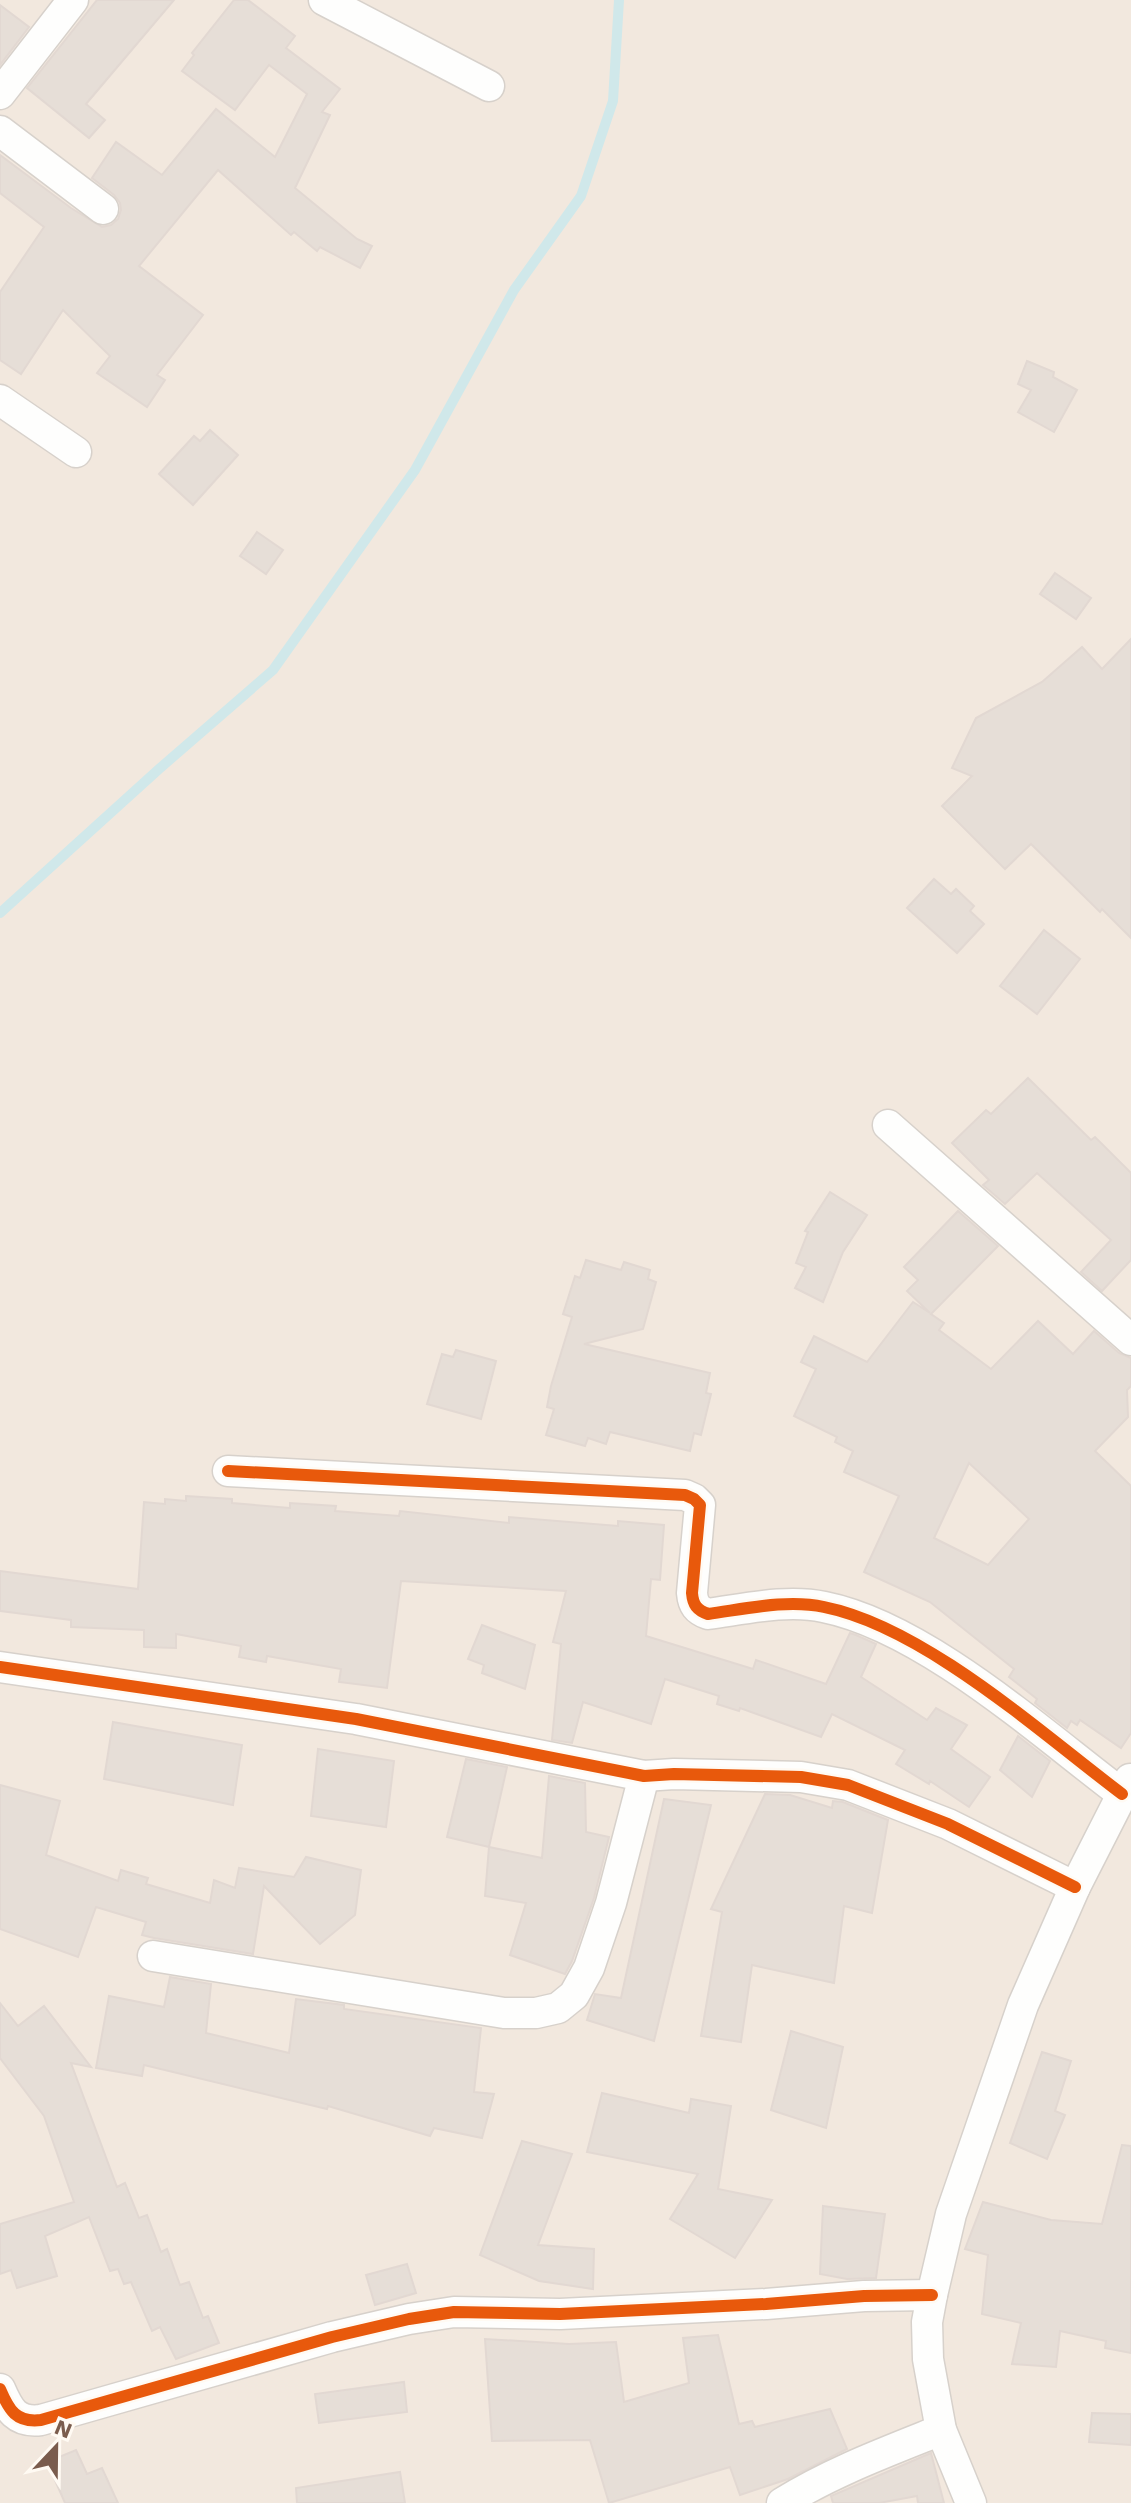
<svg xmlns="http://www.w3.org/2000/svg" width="1131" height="2503" font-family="'Work Sans',sans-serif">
<rect width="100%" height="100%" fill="#f9f5f0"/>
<rect fill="#f2e8de" x="0" y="0" width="1131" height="2503"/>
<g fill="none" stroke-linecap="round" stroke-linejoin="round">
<path stroke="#d0e8ea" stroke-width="10" d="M 0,913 L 159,769 L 273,670 L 415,470 L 514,290 L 581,196 L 613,101 L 619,0"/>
</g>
<g fill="#e6ded7" stroke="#e2d8d2" stroke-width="2" fill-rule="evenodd">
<path d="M 97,0 L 174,0 L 86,104 L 105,120 L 89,138 L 27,88 Z"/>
<path d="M 234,0 L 248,0 L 295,36 L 286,48 L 340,89 L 322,112 L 330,115 L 295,188 L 357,239 L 372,246 L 360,268 L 320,247 L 317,251 L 294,232 L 291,235 L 218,170 L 139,266 L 203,315 L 157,375 L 165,380 L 147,407 L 97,373 L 110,356 L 63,310 L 21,374 L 0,360 L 0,292 L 44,227 L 0,193 L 0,155 L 71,208 L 102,227 L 111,225 L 118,219 L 121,210 L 120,203 L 114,195 L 92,178 L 116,142 L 162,175 L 216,109 L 275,157 L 307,94 L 269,65 L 235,110 L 182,71 L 194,55 L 192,53 Z"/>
<path d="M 0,5 L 29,27 L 0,65 Z"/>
<path d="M 1027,361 L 1054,372 L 1053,377 L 1077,390 L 1054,432 L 1018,412 L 1031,390 L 1018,384 Z"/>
<path d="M 210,430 L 238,455 L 193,505 L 159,474 L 194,436 L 200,441 Z"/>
<path d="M 257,532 L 283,550 L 266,574 L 240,556 Z"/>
<path d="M 1055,573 L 1091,598 L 1076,619 L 1040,594 Z"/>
<path d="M 1131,639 L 1131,938 L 1102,909 L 1100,912 L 1031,844 L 1005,869 L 942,806 L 972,776 L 952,768 L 976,718 L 1042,682 L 1082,647 L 1102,669 Z"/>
<path d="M 934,879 L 951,894 L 956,889 L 974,906 L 970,911 L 984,924 L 957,953 L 907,908 Z"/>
<path d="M 1044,930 L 1080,959 L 1037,1014 L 1000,986 Z"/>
<path d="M 1028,1078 L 1091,1140 L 1095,1137 L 1131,1173 L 1131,1260 L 1102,1291 L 1081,1272 L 1111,1240 L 1037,1173 L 1005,1204 L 983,1185 L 989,1180 L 952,1143 L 986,1110 L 991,1114 Z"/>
<path d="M 830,1192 L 867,1215 L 843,1252 L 823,1302 L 795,1288 L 806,1267 L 796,1263 L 808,1232 L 805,1231 Z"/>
<path d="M 958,1211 L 998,1246 L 931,1314 L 944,1323 L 939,1330 L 991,1369 L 1038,1321 L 1073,1354 L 1094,1331 L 1119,1353 L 1131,1358 L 1131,1386 L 1127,1390 L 1128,1417 L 1095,1451 L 1131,1486 L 1131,1733 L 1121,1748 L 1080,1720 L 1077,1725 L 1071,1721 L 1067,1728 L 1035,1703 L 1037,1699 L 1009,1677 L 1014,1669 L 930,1602 L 864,1572 L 899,1496 L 844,1472 L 853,1451 L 835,1442 L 837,1437 L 794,1416 L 816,1369 L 801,1362 L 814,1336 L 867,1362 L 913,1302 L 930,1313 L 907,1291 L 918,1280 L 904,1267 ZM 969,1463 L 1029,1519 L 988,1565 L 934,1538 Z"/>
<path d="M 586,1260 L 621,1270 L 624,1262 L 650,1270 L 648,1279 L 656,1282 L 643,1329 L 584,1344 L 710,1373 L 706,1393 L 711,1394 L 701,1435 L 694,1433 L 690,1451 L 610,1432 L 606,1444 L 588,1438 L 585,1446 L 546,1435 L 554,1409 L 547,1407 L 551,1386 L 572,1317 L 563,1314 L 575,1276 L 580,1278 Z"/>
<path d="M 456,1350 L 496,1361 L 481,1419 L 427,1404 L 442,1354 L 453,1357 Z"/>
<path d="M 186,1496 L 232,1499 L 232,1503 L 290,1508 L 290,1503 L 336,1506 L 335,1511 L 399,1516 L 400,1511 L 509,1523 L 509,1517 L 618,1526 L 618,1521 L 664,1525 L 660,1580 L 651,1579 L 646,1636 L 753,1669 L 756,1660 L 826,1684 L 850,1633 L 856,1635 L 876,1644 L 861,1677 L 927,1720 L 936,1708 L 967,1725 L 951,1749 L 990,1777 L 969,1807 L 930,1781 L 929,1784 L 896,1764 L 905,1750 L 832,1714 L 821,1737 L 740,1708 L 739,1711 L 717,1704 L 719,1696 L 665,1679 L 651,1724 L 583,1702 L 572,1743 L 552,1740 L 561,1644 L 553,1642 L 566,1591 L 401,1581 L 387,1688 L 339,1682 L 341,1669 L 267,1656 L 266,1662 L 239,1657 L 241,1646 L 176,1634 L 176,1648 L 144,1647 L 144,1630 L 71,1627 L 71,1620 L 0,1611 L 0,1571 L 138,1589 L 144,1502 L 165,1504 L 165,1499 L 186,1501 Z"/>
<path d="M 482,1625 L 535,1645 L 525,1689 L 482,1673 L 484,1665 L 468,1659 Z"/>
<path d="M 113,1722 L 242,1745 L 233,1805 L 104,1779 Z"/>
<path d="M 1018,1736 L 1050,1761 L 1032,1797 L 1000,1770 Z"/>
<path d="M 318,1749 L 394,1761 L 386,1827 L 311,1816 Z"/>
<path d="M 466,1759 L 507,1767 L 489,1847 L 447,1837 Z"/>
<path d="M 549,1776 L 585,1783 L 586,1832 L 609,1837 L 594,1898 L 572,1961 L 565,1974 L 510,1955 L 526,1903 L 485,1896 L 489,1847 L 542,1858 Z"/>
<path d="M 0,1785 L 60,1801 L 46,1855 L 118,1881 L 121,1870 L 148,1878 L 146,1884 L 210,1903 L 214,1880 L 235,1888 L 239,1868 L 294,1877 L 306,1857 L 361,1870 L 355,1915 L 320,1944 L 264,1886 L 253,1954 L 154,1938 L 142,1935 L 146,1922 L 96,1907 L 78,1957 L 0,1929 Z"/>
<path d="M 765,1794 L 790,1795 L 832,1808 L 833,1801 L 843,1802 L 888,1820 L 872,1913 L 844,1906 L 834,1983 L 752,1965 L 741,2042 L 701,2036 L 722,1912 L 711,1909 Z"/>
<path d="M 664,1799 L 711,1805 L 654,2041 L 587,2020 L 595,1994 L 621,1998 Z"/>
<path d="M 170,1977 L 211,1984 L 206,2033 L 289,2053 L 296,1999 L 344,2005 L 344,2009 L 481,2028 L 474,2092 L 494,2094 L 482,2138 L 434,2128 L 430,2136 L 328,2106 L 327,2109 L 144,2065 L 142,2076 L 96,2068 L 109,1996 L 164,2007 Z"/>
<path d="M 0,2003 L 18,2026 L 44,2006 L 91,2067 L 71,2063 L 117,2187 L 125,2183 L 139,2218 L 147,2215 L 161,2252 L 167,2249 L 180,2285 L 189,2282 L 203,2318 L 208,2316 L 219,2343 L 176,2359 L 160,2327 L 152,2331 L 131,2282 L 124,2284 L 118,2269 L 110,2271 L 89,2217 L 45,2236 L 57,2276 L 17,2288 L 11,2270 L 0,2274 L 0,2224 L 74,2202 L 44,2116 L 0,2058 Z"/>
<path d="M 791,2031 L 843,2047 L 826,2128 L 771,2110 Z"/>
<path d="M 1042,2052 L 1071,2061 L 1055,2111 L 1065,2115 L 1047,2159 L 1010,2143 Z"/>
<path d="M 602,2093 L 689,2113 L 691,2099 L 731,2106 L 718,2189 L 772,2200 L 735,2258 L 670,2219 L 698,2174 L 587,2152 Z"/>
<path d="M 522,2141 L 572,2154 L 538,2245 L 594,2249 L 593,2289 L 539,2281 L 480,2255 Z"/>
<path d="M 1122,2145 L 1131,2146 L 1131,2353 L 1105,2348 L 1106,2341 L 1060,2331 L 1056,2367 L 1012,2364 L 1021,2323 L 982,2314 L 988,2255 L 965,2249 L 983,2202 L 1051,2220 L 1102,2224 Z"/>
<path d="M 823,2206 L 885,2214 L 876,2278 L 847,2279 L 820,2274 Z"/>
<path d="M 407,2264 L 416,2293 L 375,2305 L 366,2275 Z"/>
<path d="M 718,2335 L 739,2424 L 752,2421 L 755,2427 L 830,2409 L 847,2449 L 788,2479 L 740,2495 L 730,2467 L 609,2503 L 590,2440 L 492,2441 L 485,2339 L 569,2344 L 616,2342 L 624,2402 L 689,2383 L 683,2338 Z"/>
<path d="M 404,2382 L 407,2412 L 319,2423 L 315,2394 Z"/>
<path d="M 1092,2413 L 1131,2414 L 1131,2445 L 1089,2442 Z"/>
<path d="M 76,2450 L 87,2474 L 102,2468 L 118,2503 L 65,2503 L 47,2462 Z"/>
<path d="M 931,2453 L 944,2503 L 918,2503 L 917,2496 L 879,2503 L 833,2503 L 831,2496 Z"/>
<path d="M 400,2472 L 405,2503 L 297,2503 L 296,2488 Z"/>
</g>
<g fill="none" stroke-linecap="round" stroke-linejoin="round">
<g stroke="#d7d1cb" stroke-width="33">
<g id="minor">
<path d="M 324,0 L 489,86"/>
<path d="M 0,94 L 73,0"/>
<path d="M 0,131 L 103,209"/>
<path d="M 0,400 L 76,452"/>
<path d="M 888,1125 L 1131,1340"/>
<path d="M 228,1471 L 685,1495 L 694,1499 L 700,1505 L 692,1593 C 693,1605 697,1610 708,1614 C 745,1609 787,1599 824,1607 C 924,1627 1041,1733 1122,1794"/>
<path d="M 0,1667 L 356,1719 L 644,1776 L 674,1774 L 801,1777 L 848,1785 L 948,1824 L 1075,1887"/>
<path d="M 153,1956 L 504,2013 L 536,2013 L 558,2008 L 574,1995 L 589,1968 L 611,1903 L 644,1776"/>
<path d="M 0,2389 C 9,2410 16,2423 41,2420 L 332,2337 L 409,2319 L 454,2312 L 560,2314 L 766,2304 L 864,2296 L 932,2295"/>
<path d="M 782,2503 C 832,2472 886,2452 941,2430"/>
<path d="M 971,2503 L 941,2430 L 928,2359 L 927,2322 L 932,2295 L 951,2214 L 1023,2005 L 1075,1887 L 1130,1779"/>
</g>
</g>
<use href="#minor" stroke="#fefefd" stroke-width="30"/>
<g stroke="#fffaf3" stroke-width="17">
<g id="cycleway">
<path d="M 228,1471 L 685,1495 L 694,1499 L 700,1505 L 692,1593 C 693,1605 697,1610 708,1614 C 745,1609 787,1599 824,1607 C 924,1627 1041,1733 1122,1794"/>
<path d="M 0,1667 L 356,1719 L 644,1776 L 674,1774 L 801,1777 L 848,1785 L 948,1824 L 1075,1887"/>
<path d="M 0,2389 C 9,2410 16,2423 41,2420 L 332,2337 L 409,2319 L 454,2312 L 560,2314 L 766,2304 L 864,2296 L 932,2295"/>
</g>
</g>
<use href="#cycleway" stroke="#e8590c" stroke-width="12"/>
</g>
<g transform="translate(56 2447) rotate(22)" stroke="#fffaf3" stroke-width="6" paint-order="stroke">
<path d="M0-6L14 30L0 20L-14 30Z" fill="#7a5c4d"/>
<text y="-12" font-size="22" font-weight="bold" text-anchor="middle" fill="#7a5c4d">N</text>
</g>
</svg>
